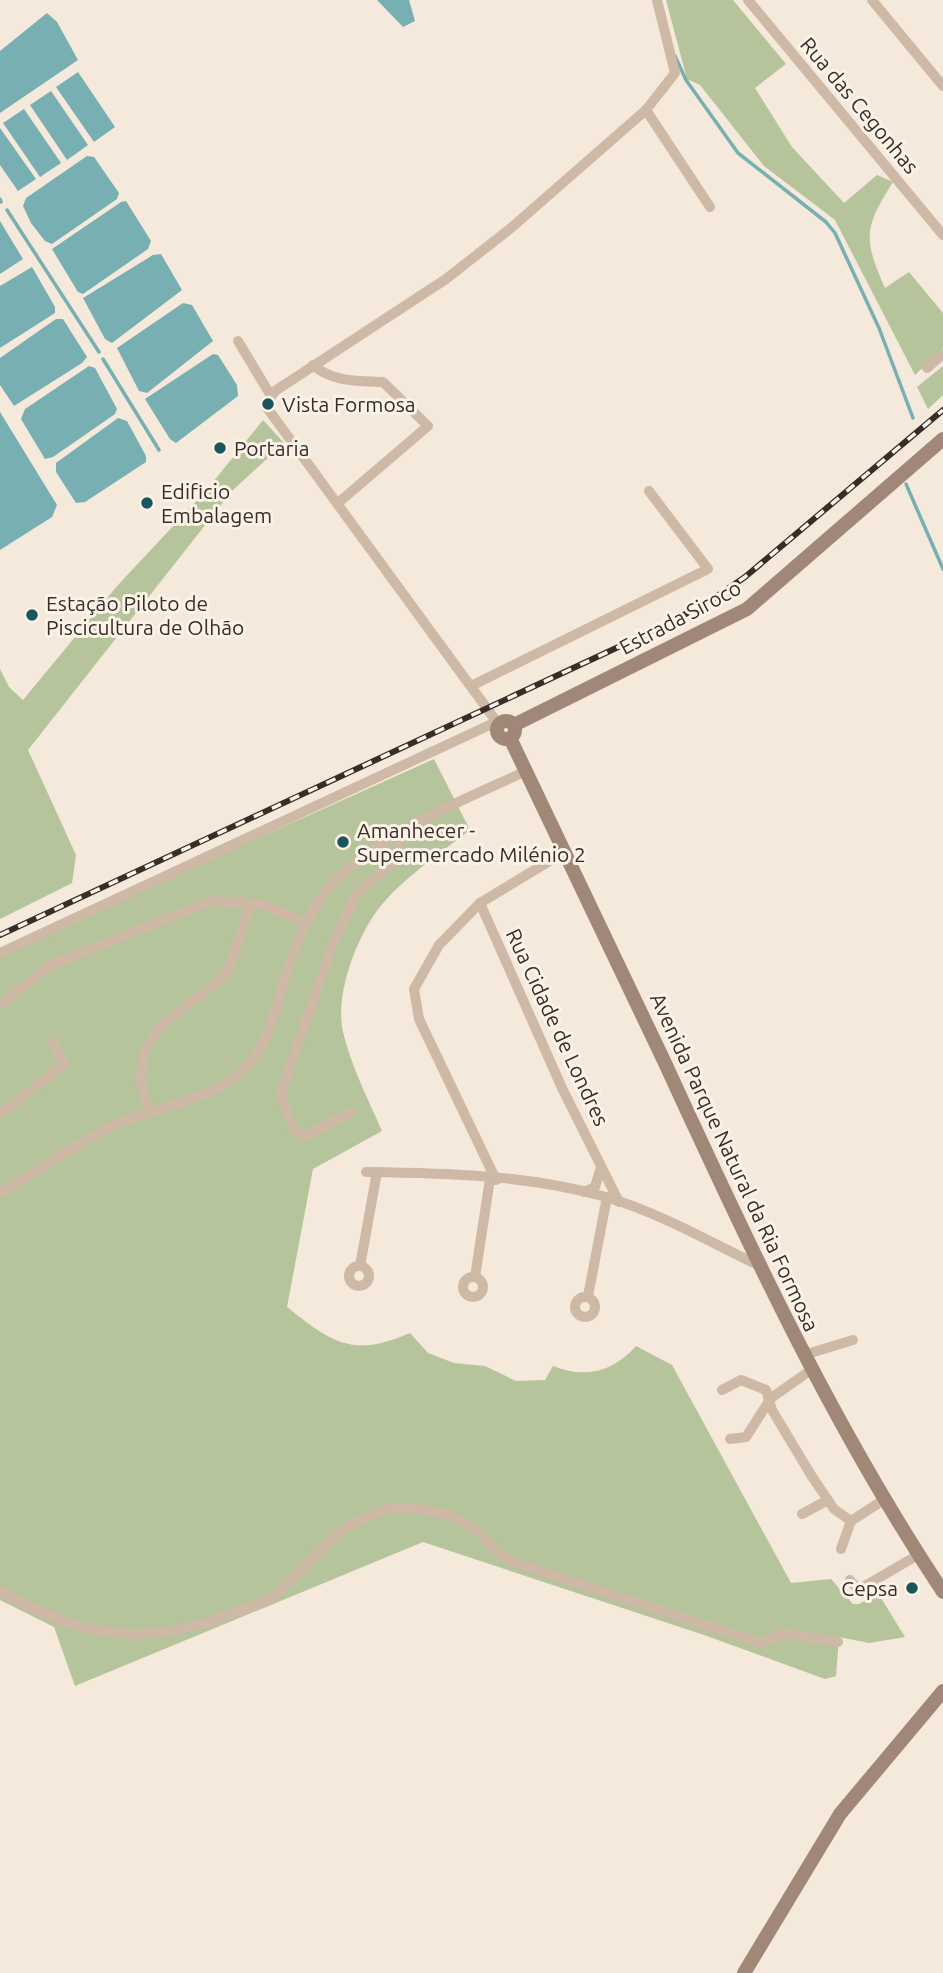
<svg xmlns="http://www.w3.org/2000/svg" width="943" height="1973" font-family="Ubuntu,sans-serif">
<rect width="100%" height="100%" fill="#f4e9db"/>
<g fill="#b5c49a">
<path d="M 666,0 L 733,0 L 786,64 L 755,88 L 792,147 L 844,203 L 877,175 L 893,182 C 864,228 863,238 885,288 L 909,272 L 943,313 L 943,348 L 915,375 L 835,220 L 764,166 L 700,85 L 687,79 Z"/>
<path d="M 943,366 L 943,395 L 928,409 L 917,387 Z"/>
<path d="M 263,420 L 284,443 L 232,491 L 28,750 L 76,855 L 72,883 L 0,919 L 0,669 L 9,687 L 23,700 L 118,585 L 205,492 Z"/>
<path d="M 434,759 L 470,830 C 439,854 396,883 374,915 C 354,945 335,997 343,1032 C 351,1066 368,1099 382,1131 L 313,1169 L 287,1307 C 332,1343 353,1358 410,1333 L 428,1353 L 454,1363 L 485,1366 L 516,1381 L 545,1380 L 553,1366 C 585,1379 613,1372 636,1346 L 672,1365 L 791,1583 L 831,1579 L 853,1604 L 859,1604 L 878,1593 L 905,1637 L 869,1643 L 839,1637 L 836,1676 L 825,1679 L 704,1635 L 423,1542 L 75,1686 L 54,1627 L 0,1600 L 0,954 Z"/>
</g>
<g fill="#78afb3">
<path d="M 377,0 L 409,0 L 415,21 L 403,27 Z"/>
<path d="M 47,13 L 57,22 L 78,60 L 0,113 L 0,51 Z"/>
<path d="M 78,72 L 115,127 L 94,142 L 56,87 Z"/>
<path d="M 51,91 L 88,145 L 67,160 L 30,105 Z"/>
<path d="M 24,109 L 61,163 L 40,177 L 3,123 Z"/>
<path d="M 0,128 L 36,179 L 18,191 L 0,165 Z"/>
<path d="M 87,156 L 94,157 L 119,193 L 117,199 L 52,244 L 45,241 L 31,223 L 23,206 L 26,198 Z"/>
<path d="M 126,201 L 151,241 L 148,249 L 83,294 L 78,292 L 52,249 L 121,202 Z"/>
<path d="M 0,221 L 23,259 L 0,274 Z"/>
<path d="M 161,254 L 182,290 L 112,343 L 105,339 L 83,298 L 153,255 Z"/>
<path d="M 32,267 L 55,307 L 55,313 L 0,348 L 0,286 Z"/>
<path d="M 183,303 L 192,305 L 213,341 L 147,393 L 139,391 L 117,348 Z"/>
<path d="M 56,319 L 63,319 L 87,357 L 82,363 L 14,406 L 0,385 L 0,358 Z"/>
<path d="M 213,354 L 218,355 L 237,385 L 238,396 L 176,443 L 170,439 L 145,399 Z"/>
<path d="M 89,366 L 95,368 L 117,409 L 115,414 L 53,457 L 45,459 L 21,419 L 25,409 Z"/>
<path d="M 0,412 L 57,505 L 52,517 L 0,550 Z"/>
<path d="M 118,418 L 127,421 L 146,456 L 146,462 L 85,502 L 76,503 L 56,472 L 56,463 Z"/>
</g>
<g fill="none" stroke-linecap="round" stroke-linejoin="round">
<g stroke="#78afb3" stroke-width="3.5">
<path d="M 675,56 L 686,80 L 738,153 L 826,222 L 835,233 L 879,328 L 913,418"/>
<path d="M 0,199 L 1,202"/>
<path d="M 7,210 L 99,352"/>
<path d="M 103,359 L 159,450"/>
<path d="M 906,484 L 943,569"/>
</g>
<g stroke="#cdb9a6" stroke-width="10">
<path d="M 748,0 L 943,235"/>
<path d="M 872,0 L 943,86"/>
<path d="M 646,110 L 710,207"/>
<path d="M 238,341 L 271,396"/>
<path d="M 313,365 C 332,382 358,381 383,382 L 428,426 L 338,503"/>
<path d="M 927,368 L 943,354"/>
<path d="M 471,686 L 708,569 L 649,491"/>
<path d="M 499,725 L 265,405 L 275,391 L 446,279 L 511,228 L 646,110 L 675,73 L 657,0"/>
<path d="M 480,903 L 562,1088 L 619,1202"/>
<path d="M 0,953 L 496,722"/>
<path d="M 0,1005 L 51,965 L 211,901 L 262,904 L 307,923"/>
<path d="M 149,1112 L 140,1076 L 146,1048 L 161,1026 L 227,974 L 251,903"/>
<path d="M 352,1112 L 305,1136 L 293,1129 L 281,1093 L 331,949 L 356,894 L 393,862 L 400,851 L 397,835"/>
<path d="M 0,1114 L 64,1064 L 52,1042"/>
<path d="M 366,1172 C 445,1173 530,1175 606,1197 C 660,1213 708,1241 758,1265"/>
<path d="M 496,1180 L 419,1019 L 414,989 L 439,945 L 480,903 L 566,851"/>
<path d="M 584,1192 L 595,1187 L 601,1167"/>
<path d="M 0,1193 C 39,1170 78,1141 120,1123 C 161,1105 212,1101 245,1068 C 273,1041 278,991 292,956 C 301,935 311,908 327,890 C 377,833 458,803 526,771"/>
<circle cx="359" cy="1276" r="10"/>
<path d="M 360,1266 L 377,1172"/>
<circle cx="473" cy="1287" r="10"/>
<path d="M 475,1277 L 490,1179"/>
<path d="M 588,1296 L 607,1197"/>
<circle cx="585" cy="1307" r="10"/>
<path d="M 804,1355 L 853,1340"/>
<path d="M 722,1390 L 741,1380 L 766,1390 L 772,1410 L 811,1475 L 834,1509 L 851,1521 L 885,1499"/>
<path d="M 730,1439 L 746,1437 L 771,1398 L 811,1370"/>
<path d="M 802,1514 L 828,1500"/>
<path d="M 841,1549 L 851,1521"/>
<path d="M 850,1580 L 858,1590 L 918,1555"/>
<path d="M 0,1591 C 80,1637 147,1649 233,1613 C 246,1608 266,1604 276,1594 C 308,1566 328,1532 369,1516 C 377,1513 386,1508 394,1508 C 422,1508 458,1513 479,1533 C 491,1543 496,1553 510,1561 L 760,1643 L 784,1633 L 838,1642"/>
</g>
<g stroke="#a18777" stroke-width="14">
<circle cx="506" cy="730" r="9"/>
<path d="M 514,725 L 747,609 L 943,439"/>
<path d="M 510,738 C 562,846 614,954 665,1063 C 748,1244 832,1425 943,1592"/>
<path d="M 744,1973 L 840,1814 L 943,1691"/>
</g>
<g stroke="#382d27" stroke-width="6">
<path id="rail" d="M 0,935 L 657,629 L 710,601 L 745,577 L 943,410"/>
</g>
<use href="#rail" stroke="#fbf2e8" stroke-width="3.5" stroke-dasharray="10" stroke-linecap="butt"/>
</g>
<g fill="#1a575d" stroke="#fbf2e8" stroke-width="2.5">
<circle cx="268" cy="404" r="7"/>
<circle cx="220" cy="448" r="7"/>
<circle cx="147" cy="503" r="7"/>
<circle cx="32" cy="615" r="7"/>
<circle cx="343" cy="842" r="7"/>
<circle cx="912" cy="1588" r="7"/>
</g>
<g text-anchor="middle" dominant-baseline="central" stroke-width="6" stroke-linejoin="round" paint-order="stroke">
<g font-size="21" fill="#382d27" stroke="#fbf2e8">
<text transform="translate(860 105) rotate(50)">Rua das Cegonhas</text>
<text transform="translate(680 617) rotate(-28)">Estrada Siroco</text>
<text transform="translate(558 1027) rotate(65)">Rua Cidade de Londres</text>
<text transform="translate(735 1162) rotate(65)">Avenida Parque Natural da Ria Formosa</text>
</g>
<g font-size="21" fill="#382d27" stroke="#fbf2e8" text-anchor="start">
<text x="282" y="404">Vista Formosa</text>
<text x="234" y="448">Portaria</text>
<text x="161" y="491">Edificio<tspan x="161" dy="24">Embalagem</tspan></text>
<text x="46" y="603">Estação Piloto de<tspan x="46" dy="24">Piscicultura de Olhão</tspan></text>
<text x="357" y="830">Amanhecer -<tspan x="357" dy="24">Supermercado Milénio 2</tspan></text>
<text x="898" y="1588" text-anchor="end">Cepsa</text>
</g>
</g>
</svg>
